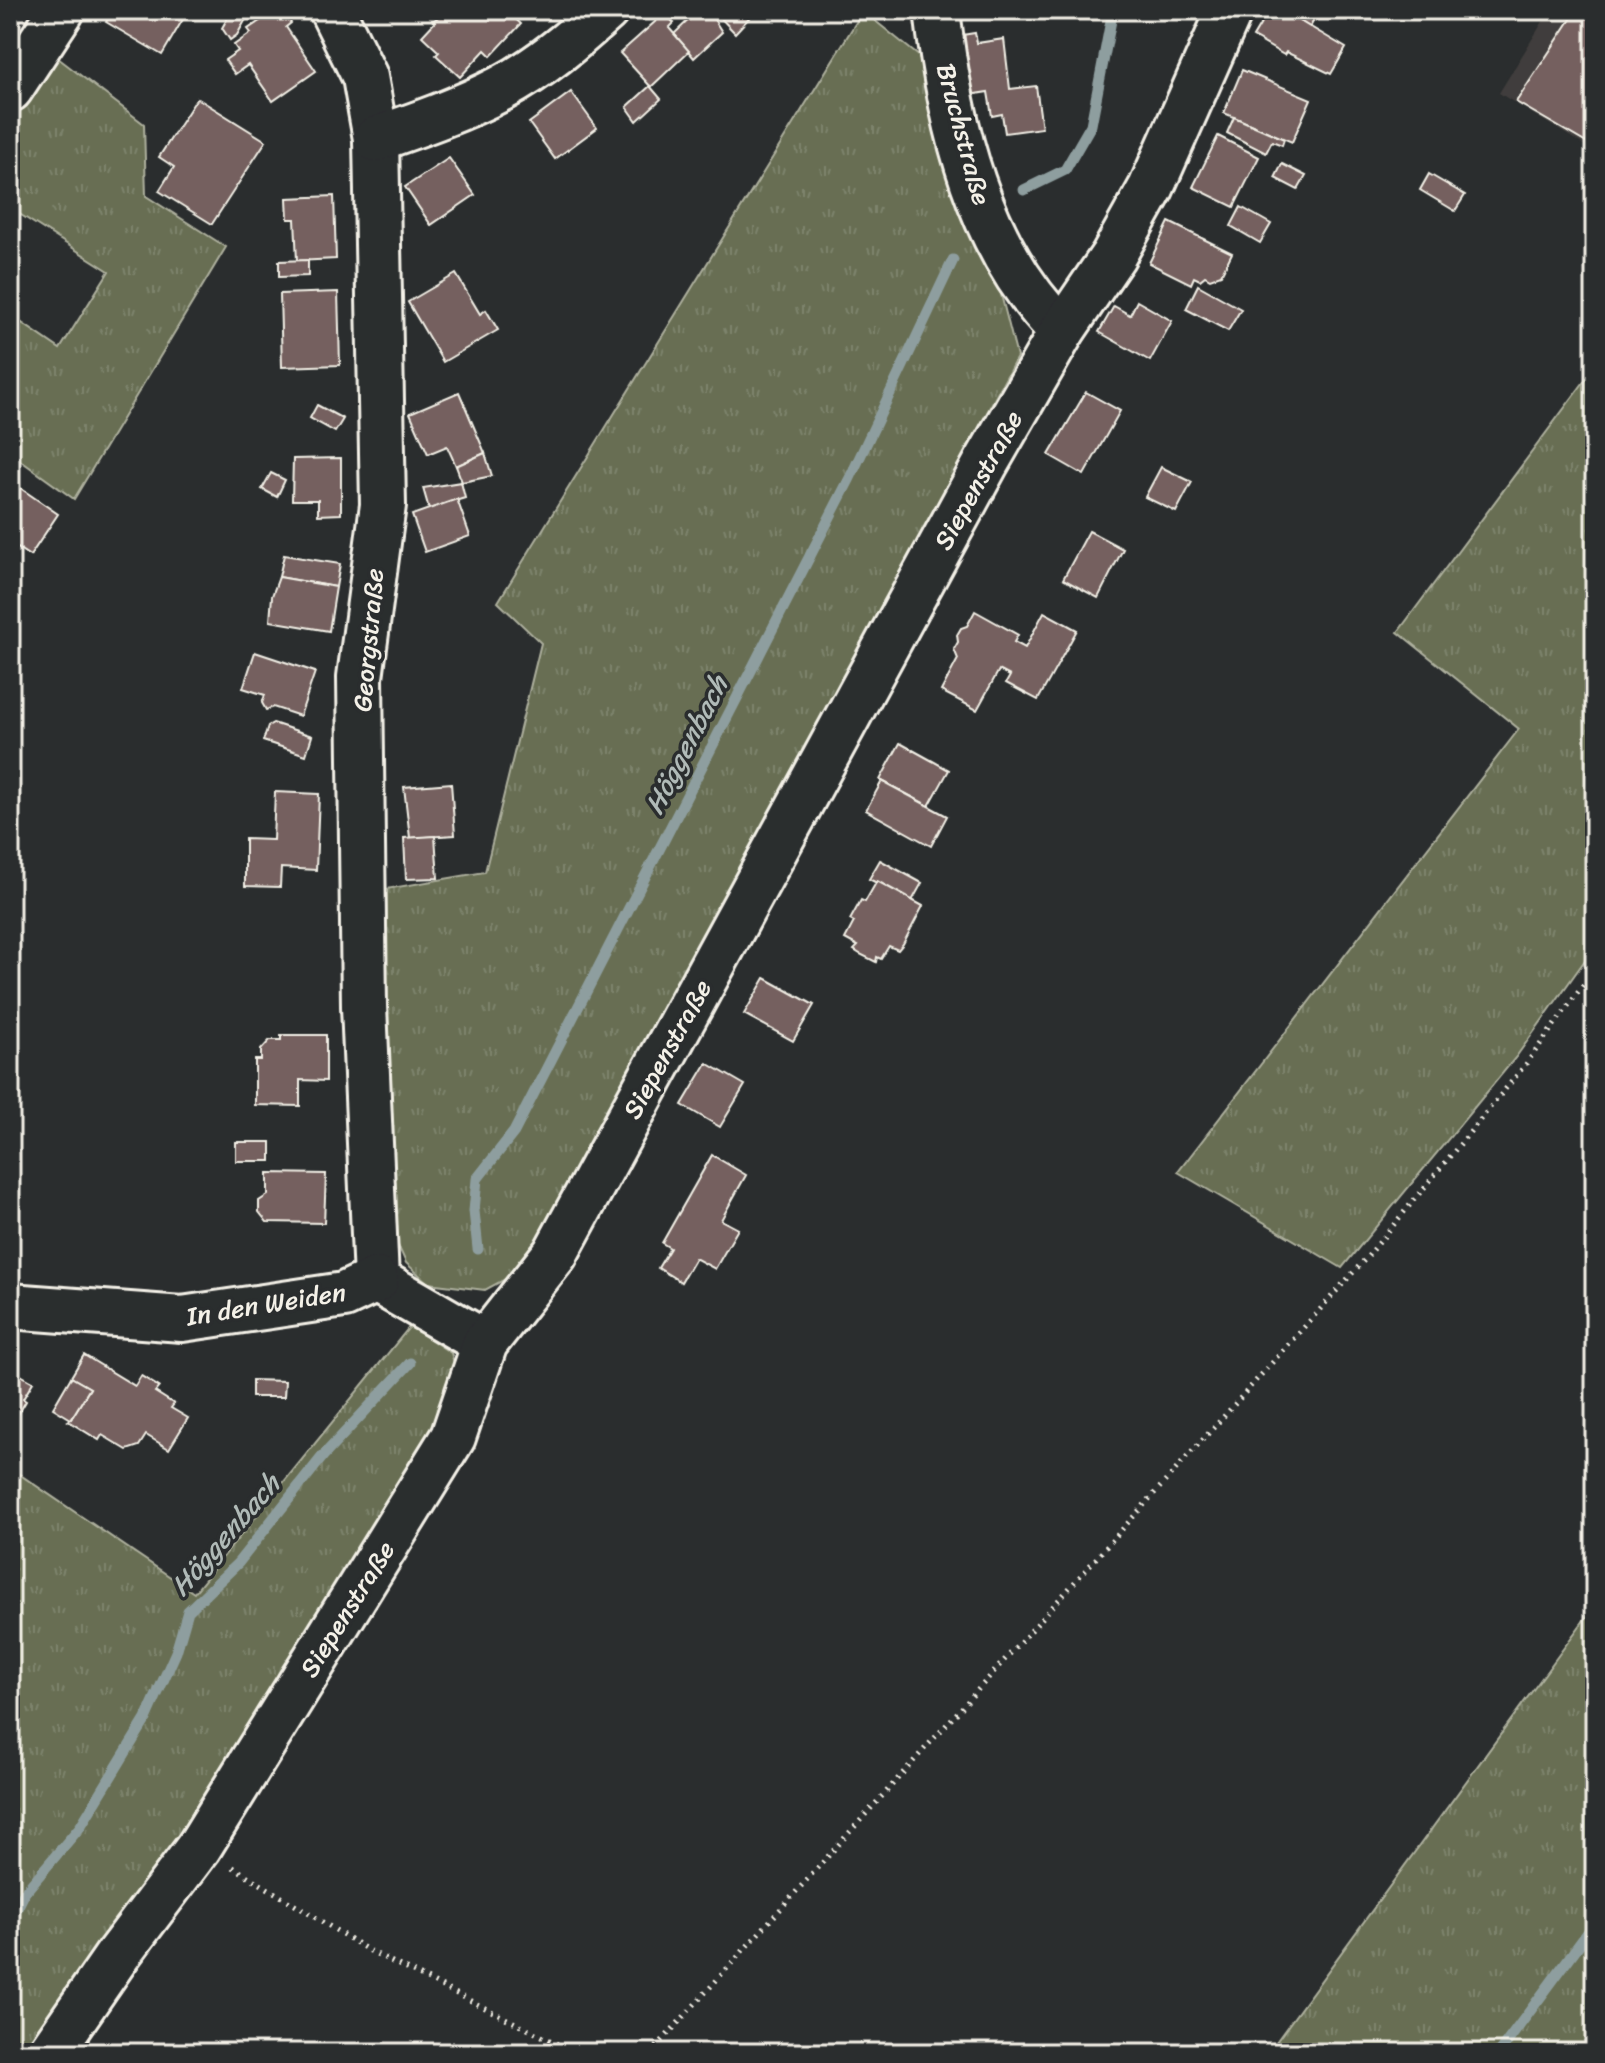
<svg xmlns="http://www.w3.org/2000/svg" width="1605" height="2063" font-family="Sriracha,sans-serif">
<defs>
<pattern id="grass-tufts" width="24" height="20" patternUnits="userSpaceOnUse" patternTransform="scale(2)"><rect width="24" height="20" fill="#676e53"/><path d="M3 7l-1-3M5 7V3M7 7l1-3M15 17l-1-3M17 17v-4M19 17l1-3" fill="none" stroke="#7d836c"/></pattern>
</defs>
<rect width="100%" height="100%" fill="#2a2d2e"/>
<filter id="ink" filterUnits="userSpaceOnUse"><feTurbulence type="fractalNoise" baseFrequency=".0125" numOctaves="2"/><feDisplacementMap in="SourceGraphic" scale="16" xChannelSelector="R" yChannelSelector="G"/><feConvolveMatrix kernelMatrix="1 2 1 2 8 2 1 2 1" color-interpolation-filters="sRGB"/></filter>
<g filter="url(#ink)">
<path fill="#403d3c" d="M 1550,10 L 1595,10 L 1595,152 L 1499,93 Z"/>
<g fill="url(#grass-tufts)" stroke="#aeb09e" stroke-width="2">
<path d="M 863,11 L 925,61 L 993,263 L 1017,357 L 524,1269 L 485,1290 L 428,1283 L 406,1263 L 386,1219 L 386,889 L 485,872 L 541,643 L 498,602 Z"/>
<path d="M 54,55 L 144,124 L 146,196 L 226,247 L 74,499 L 10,453 L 10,315 L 60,349 L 109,271 L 10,208 L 10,123 Z"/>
<path d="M 1595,367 L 1595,946 L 1516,1057 L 1342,1268 L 1178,1172 L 1519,729 L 1398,632 Z"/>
<path d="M 410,1326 L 451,1353 L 459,1379 L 440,1426 L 290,1675 L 37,2053 L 10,2053 L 10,1468 L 194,1593 Z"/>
<path d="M 1595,1605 L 1595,2053 L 1268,2053 Z"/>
</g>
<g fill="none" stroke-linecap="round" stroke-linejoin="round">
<g stroke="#8e9e9f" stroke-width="11">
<path d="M 1024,190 L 1065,170 L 1091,125 L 1113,10"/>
<path d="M 478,1249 L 474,1211 L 477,1179 L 514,1132 L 850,478 L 953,260"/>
<path d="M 10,1922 L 25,1892 L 80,1827 L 146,1719 L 176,1652 L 188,1611 L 238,1563 L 323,1456 L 410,1363"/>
<path d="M 1499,2053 L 1595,1923"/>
</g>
</g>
<g fill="#74615e" stroke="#f4f1e8" stroke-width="2">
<path d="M 113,10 L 180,10 L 186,14 L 162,55 L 106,22 Z"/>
<path d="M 232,10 L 251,10 L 237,35 L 230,40 L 222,28 Z"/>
<path d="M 276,10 L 282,10 L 291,23 L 286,27 L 316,71 L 273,101 L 248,65 L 235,74 L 225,60 L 238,51 L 234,45 L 251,33 L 248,29 Z"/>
<path d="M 447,10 L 506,10 L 521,24 L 491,56 L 485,50 L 460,77 L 436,55 L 439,52 L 422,36 L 435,22 L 433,21 Z"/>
<path d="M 699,10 L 708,10 L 722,32 L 694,58 L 674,34 Z"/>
<path d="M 713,10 L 741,10 L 749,18 L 735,33 Z"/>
<path d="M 1269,10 L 1282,10 L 1346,48 L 1331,74 L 1286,52 L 1284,55 L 1253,37 Z"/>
<path d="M 1282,10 L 1311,10 L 1307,16 L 1314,20 L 1310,27 Z"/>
<path d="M 1577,10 L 1595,10 L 1595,148 L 1516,102 Z"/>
<path d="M 665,13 L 674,23 L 669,28 L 689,51 L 651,87 L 620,53 Z"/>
<path d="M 975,33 L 977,43 L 1004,39 L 1010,89 L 1036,86 L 1042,128 L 1005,133 L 1002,114 L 992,116 L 988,92 L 969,95 L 962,35 Z"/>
<path d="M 1242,70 L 1311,99 L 1292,142 L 1224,113 Z"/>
<path d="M 650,86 L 661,99 L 637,121 L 627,107 Z"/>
<path d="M 571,92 L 597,128 L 555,159 L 529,123 Z"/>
<path d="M 197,98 L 266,141 L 212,224 L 159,191 L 174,167 L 159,157 Z"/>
<path d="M 1234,117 L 1284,139 L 1282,145 L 1272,141 L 1266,153 L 1227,133 Z"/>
<path d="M 1218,136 L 1259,157 L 1234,207 L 1193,187 Z"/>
<path d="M 449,158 L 475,195 L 431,225 L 405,187 Z"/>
<path d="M 1282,164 L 1306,176 L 1298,190 L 1275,178 Z"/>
<path d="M 1429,174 L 1465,195 L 1455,211 L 1420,190 Z"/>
<path d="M 334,196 L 336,259 L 297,261 L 295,219 L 288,219 L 287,198 Z"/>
<path d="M 1241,207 L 1271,224 L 1260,243 L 1231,226 Z"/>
<path d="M 1169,222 L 1232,253 L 1221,275 L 1210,279 L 1205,276 L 1200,280 L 1194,277 L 1191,284 L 1149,263 Z"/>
<path d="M 308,260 L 308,276 L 279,277 L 279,261 Z"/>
<path d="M 456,274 L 480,314 L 486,310 L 498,330 L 443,362 L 408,302 Z"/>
<path d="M 1198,285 L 1241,309 L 1228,331 L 1186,309 Z"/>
<path d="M 338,292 L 340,365 L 282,367 L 280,294 Z"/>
<path d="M 1137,301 L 1172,321 L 1150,361 L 1099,332 L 1114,306 L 1130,315 Z"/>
<path d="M 459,392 L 485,453 L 456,466 L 447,446 L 428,454 L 410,413 Z"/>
<path d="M 1086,392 L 1120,411 L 1084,475 L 1049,455 Z"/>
<path d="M 317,405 L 343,419 L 335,432 L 310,418 Z"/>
<path d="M 485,453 L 492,476 L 462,482 L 456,466 Z"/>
<path d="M 341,458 L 341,514 L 318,515 L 318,500 L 292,500 L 293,459 Z"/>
<path d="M 1161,467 L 1192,482 L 1176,512 L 1145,497 Z"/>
<path d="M 271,473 L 285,480 L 277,497 L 262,489 Z"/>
<path d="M 10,481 L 58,514 L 30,556 L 10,543 Z"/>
<path d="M 461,482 L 465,498 L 429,509 L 423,488 Z"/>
<path d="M 457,499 L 470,536 L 425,552 L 412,515 Z"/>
<path d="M 1089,531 L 1123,549 L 1098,598 L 1063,579 Z"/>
<path d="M 284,555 L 340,564 L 336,587 L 279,577 Z"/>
<path d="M 279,577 L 336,587 L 329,631 L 270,621 L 272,596 Z"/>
<path d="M 975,611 L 1018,635 L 1014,642 L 1025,648 L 1044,612 L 1077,630 L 1038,700 L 1006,683 L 1010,676 L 999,670 L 977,710 L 941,691 L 958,659 L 954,649 L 958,642 L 957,635 L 961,628 L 967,626 Z"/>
<path d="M 255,652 L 315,672 L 300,716 L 273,707 L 266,710 L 262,703 L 265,695 L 243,688 Z"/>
<path d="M 273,723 L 312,736 L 306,755 L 263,741 L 268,726 Z"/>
<path d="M 900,743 L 949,770 L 929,806 L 880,780 Z"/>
<path d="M 882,781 L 947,816 L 931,846 L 866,810 Z"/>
<path d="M 451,783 L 455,835 L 410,838 L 404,787 Z"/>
<path d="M 275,792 L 319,794 L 316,870 L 281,868 L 280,887 L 245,886 L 245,839 L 273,840 Z"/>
<path d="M 435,836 L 438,878 L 406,879 L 404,838 Z"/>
<path d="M 880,860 L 922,883 L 912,901 L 869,879 Z"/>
<path d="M 877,881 L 923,906 L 903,944 L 898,950 L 889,946 L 881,959 L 877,957 L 876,962 L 860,954 L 854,950 L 858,946 L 845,939 L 854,922 L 850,920 L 861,900 L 865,902 Z"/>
<path d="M 765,978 L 814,1005 L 793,1041 L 744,1014 Z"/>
<path d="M 281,1035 L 326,1035 L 326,1081 L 300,1080 L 300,1106 L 255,1105 L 255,1060 L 261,1060 L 261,1050 L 270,1040 L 281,1040 Z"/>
<path d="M 707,1063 L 745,1085 L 720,1127 L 682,1105 Z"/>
<rect x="236" y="1142" width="35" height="19"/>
<path d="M 712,1155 L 746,1175 L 721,1220 L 738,1229 L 715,1269 L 695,1258 L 681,1282 L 658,1268 L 670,1248 L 662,1243 Z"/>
<path d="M 268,1173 L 326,1174 L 324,1223 L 267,1222 L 259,1212 L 259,1201 L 268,1195 Z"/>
<path d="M 84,1355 L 135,1386 L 141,1376 L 159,1387 L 155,1392 L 174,1404 L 171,1408 L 188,1418 L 169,1449 L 146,1435 L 139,1446 L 127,1450 L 102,1435 L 99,1440 L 68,1421 L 71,1419 L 90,1388 L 71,1377 Z"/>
<path d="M 10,1369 L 33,1382 L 23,1399 L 26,1401 L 13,1423 L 10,1421 Z"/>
<path d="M 71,1377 L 90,1388 L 71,1419 L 53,1408 Z"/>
<path d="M 252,1380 L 285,1381 L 284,1397 L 252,1397 Z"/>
</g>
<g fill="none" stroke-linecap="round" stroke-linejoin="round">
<g stroke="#f4f1e8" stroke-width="50">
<g id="minor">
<path d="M 332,10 L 365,77 L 376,139 L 383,505 L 360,677 L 364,1006 L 376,1280"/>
<path d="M 937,10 C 950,124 978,248 1062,331"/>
<path d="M 10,89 L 62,10"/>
<path d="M 376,139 C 419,124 462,109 502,88 C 540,68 574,39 606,10"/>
<path d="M 376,1280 L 485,1343"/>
<path d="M 10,1306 L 182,1319 L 344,1295 L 376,1280"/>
<path d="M 50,2053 L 119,1953 L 199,1847 L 453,1437 L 485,1343 L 555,1254 L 986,463 L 1062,331 L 1113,256 L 1151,188 L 1230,10"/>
</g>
</g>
<g stroke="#f4f1e8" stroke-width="5" stroke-dasharray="2 6" stroke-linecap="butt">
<path d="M 233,1867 L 368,1950 L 576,2053"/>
<path d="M 651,2053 L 1368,1256 L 1526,1064 L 1595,969"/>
</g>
<use href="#minor" stroke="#2a2d2e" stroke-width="44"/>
</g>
</g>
<g text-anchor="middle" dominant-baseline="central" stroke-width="7" stroke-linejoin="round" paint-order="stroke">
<g font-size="26" fill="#f4f1e8" stroke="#2a2d2e">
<text transform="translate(964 134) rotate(75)">Bruchstraße</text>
<text transform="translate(978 480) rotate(-61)">Siepenstraße</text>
<text transform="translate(368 640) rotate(-85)">Georgstraße</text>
<text transform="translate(667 1049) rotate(-61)">Siepenstraße</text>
<text transform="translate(266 1304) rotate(-9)">In den Weiden</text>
<text transform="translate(347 1609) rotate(-58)">Siepenstraße</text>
</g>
<g font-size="28" font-style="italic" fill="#b0bab7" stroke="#2a2d2e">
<text transform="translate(686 745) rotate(-63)">Höggenbach</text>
<text transform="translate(225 1535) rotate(-49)">Höggenbach</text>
</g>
</g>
<rect width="1605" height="2063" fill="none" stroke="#2a2d2e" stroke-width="40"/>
<rect x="20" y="20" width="1565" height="2023" fill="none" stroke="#f4f1e8" stroke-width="3" filter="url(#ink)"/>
</svg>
